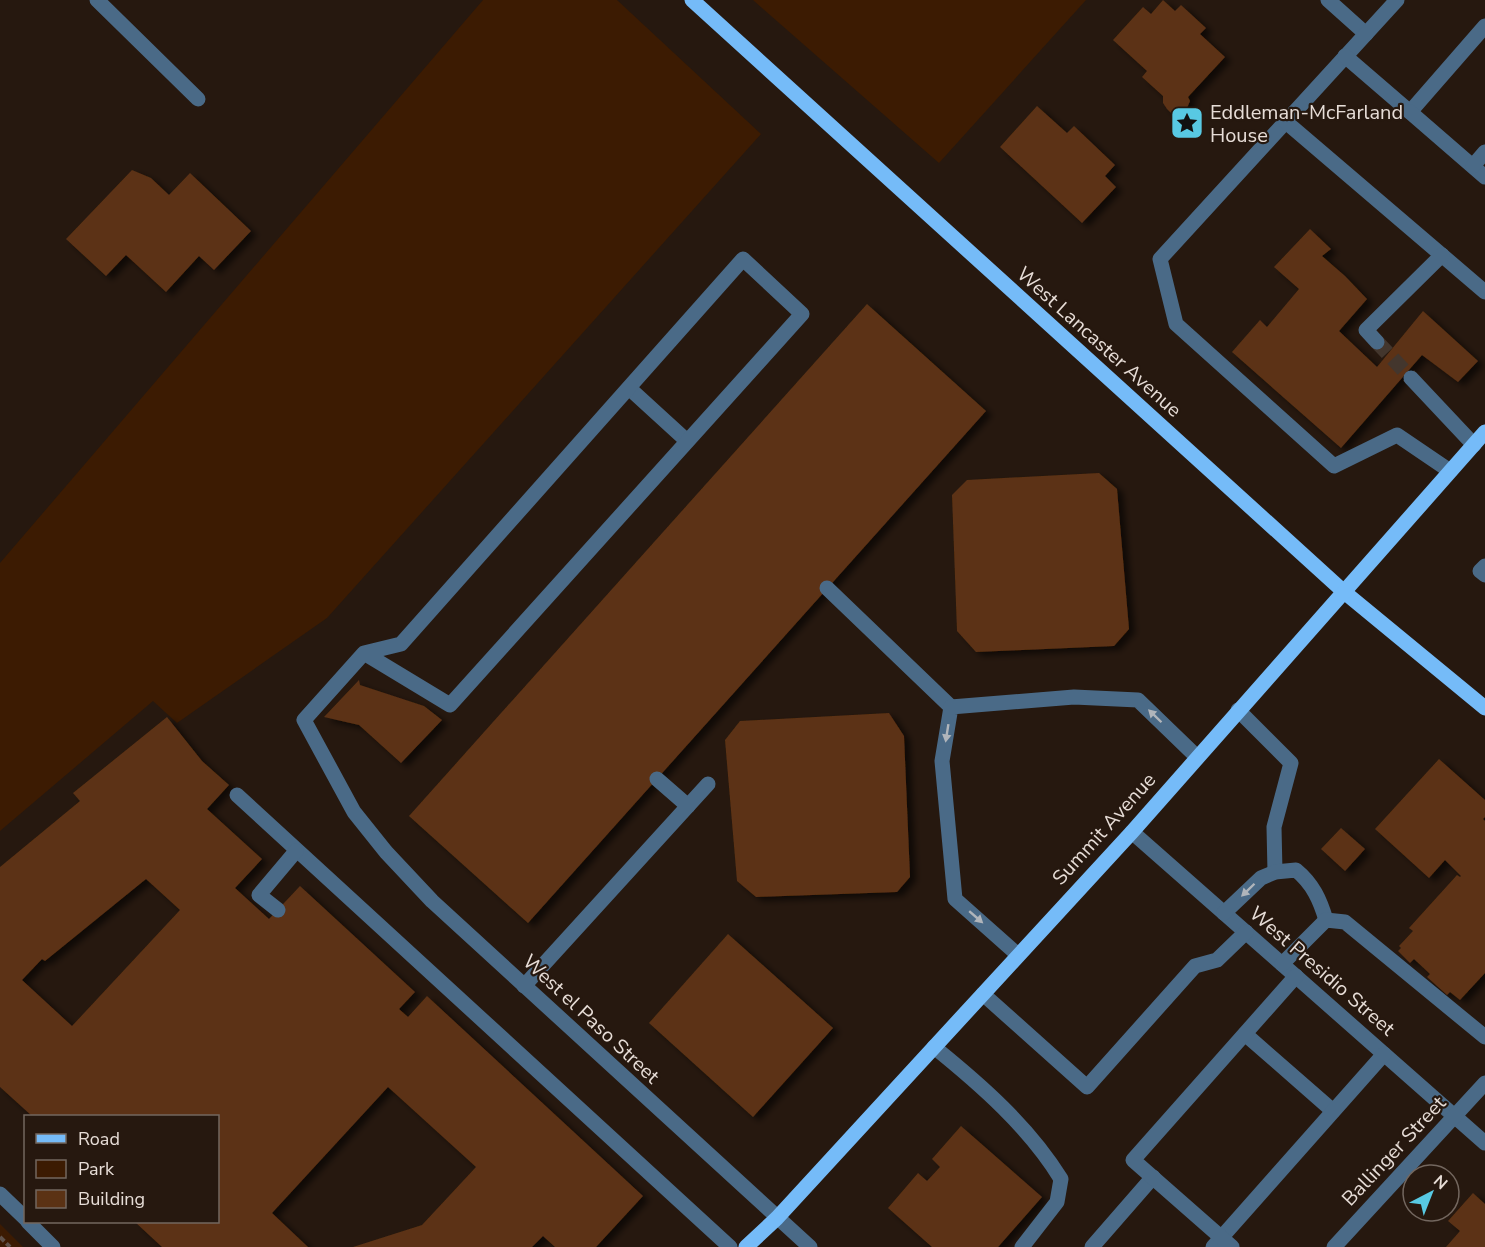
<svg xmlns="http://www.w3.org/2000/svg" width="1485" height="1247" font-family="'Nunito Sans',sans-serif">
<defs>
<filter id="shadow"><feDropShadow dx="6" dy="4" stdDeviation="3" flood-color="#0009"/></filter>
</defs>
<rect width="100%" height="100%" fill="#26180f"/>
<g fill="#3c1b02">
<path d="M 483,0 L 617,0 L 761,134 L 327,618 L 177,723 L 153,701 L 0,831 L 0,563 Z"/>
<path d="M 753,0 L 1086,0 L 939,163 Z"/>
<path d="M 0,1224 L 23,1247 L 0,1247 Z"/>
</g>
<g fill="#5b3214" fill-rule="evenodd" filter="url(#shadow)">
<path d="M 1163,0 L 1175,11 L 1181,5 L 1206,28 L 1200,34 L 1225,57 L 1188,97 L 1190,101 L 1187,108 L 1182,112 L 1177,113 L 1171,113 L 1167,109 L 1163,103 L 1163,96 L 1142,77 L 1147,71 L 1113,40 L 1143,7 L 1151,14 Z"/>
<path d="M 1037,106 L 1067,133 L 1074,126 L 1115,165 L 1105,176 L 1116,187 L 1082,223 L 1000,147 Z"/>
<path d="M 132,170 L 151,178 L 169,195 L 190,173 L 251,231 L 214,270 L 199,256 L 166,292 L 126,255 L 106,276 L 66,239 Z"/>
<path d="M 1310,229 L 1331,249 L 1322,256 L 1345,276 L 1367,299 L 1339,331 L 1377,367 L 1423,311 L 1478,361 L 1458,382 L 1422,355 L 1341,448 L 1232,352 L 1260,320 L 1267,327 L 1299,289 L 1274,267 Z"/>
<path d="M 867,304 L 986,411 L 528,923 L 409,816 Z"/>
<path d="M 1099,473 L 1117,489 L 1129,629 L 1114,646 L 976,652 L 957,631 L 952,495 L 967,480 Z"/>
<path d="M 359,680 L 360,685 L 424,706 L 442,720 L 401,763 L 359,725 L 324,717 Z"/>
<path d="M 889,713 L 904,736 L 910,877 L 897,892 L 756,897 L 737,881 L 725,740 L 740,721 Z"/>
<path d="M 167,717 L 202,761 L 229,785 L 207,809 L 262,859 L 235,888 L 269,919 L 300,886 L 415,992 L 399,1009 L 408,1017 L 427,996 L 643,1196 L 596,1247 L 555,1247 L 543,1236 L 532,1247 L 353,1247 L 422,1225 L 476,1167 L 388,1087 L 272,1213 L 308,1247 L 162,1247 L 135,1222 L 218,1222 L 218,1116 L 32,1116 L 0,1087 L 0,867 L 80,801 L 73,793 ZM 146,879 L 180,910 L 72,1026 L 22,980 L 42,959 L 45,961 Z"/>
<path d="M 1439,759 L 1485,800 L 1485,817 L 1483,819 L 1485,821 L 1485,973 L 1460,1000 L 1450,992 L 1447,995 L 1427,977 L 1430,974 L 1414,959 L 1410,963 L 1398,951 L 1401,948 L 1399,946 L 1413,931 L 1409,928 L 1457,875 L 1460,877 L 1461,876 L 1445,860 L 1429,878 L 1375,829 Z"/>
<path d="M 1341,828 L 1365,849 L 1345,871 L 1321,849 Z"/>
<path d="M 728,934 L 833,1028 L 753,1117 L 649,1023 Z"/>
<path d="M 961,1126 L 1042,1197 L 998,1247 L 932,1247 L 888,1208 L 918,1173 L 927,1181 L 940,1167 L 932,1159 Z"/>
<path d="M 1473,1193 L 1485,1204 L 1485,1247 L 1446,1247 L 1460,1231 L 1448,1221 Z"/>
</g>
<g fill="none" stroke-linecap="round" stroke-linejoin="round">
<path stroke="#43362d" stroke-width="15" stroke-dasharray="15 8" stroke-linecap="butt" d="M 1377,342 L 1411,378"/>
<path stroke="#60534b" stroke-width="4" stroke-dasharray="6 3" stroke-linecap="butt" d="M 0,1237 L 10,1247"/>
<g stroke="#4a6a87" stroke-width="15">
<path d="M 97,0 L 198,99"/>
<path d="M 1328,0 L 1366,34"/>
<path d="M 1397,0 L 1160,259 L 1176,324 L 1334,466 L 1397,435 L 1450,471"/>
<path d="M 1345,56 L 1410,112 L 1485,26"/>
<path d="M 1410,112 L 1485,177"/>
<path d="M 1286,122 L 1485,292"/>
<path d="M 1473,166 L 1485,152"/>
<path d="M 1377,342 L 1366,330 L 1442,255"/>
<path d="M 1411,378 L 1474,445"/>
<path d="M 629,388 L 687,441"/>
<path d="M 1485,566 L 1480,571 L 1485,575"/>
<path d="M 827,588 L 951,707"/>
<path d="M 364,653 L 450,705 L 802,314 L 743,259 L 401,644 L 364,653 L 304,720 L 354,812 L 386,852 L 432,901 L 810,1247"/>
<path d="M 1238,710 L 1291,763 L 1274,827 L 1275,872"/>
<path d="M 657,779 L 688,806"/>
<path d="M 237,795 L 730,1247"/>
<path d="M 1132,832 L 1485,1143"/>
<path d="M 278,910 L 259,895 L 296,851"/>
<path d="M 1224,913 L 1261,878 L 1275,872 L 1296,870 C 1313,884 1320,900 1326,920"/>
<path d="M 1018,955 L 955,899 L 942,761 L 951,707 L 1074,697 L 1138,700 L 1197,757"/>
<path d="M 1282,964 L 1326,920 L 1345,922 L 1485,1037"/>
<path d="M 524,986 L 708,784"/>
<path d="M 983,994 L 1087,1087 L 1195,966 L 1217,960 L 1246,932"/>
<path d="M 1245,1034 L 1333,1111"/>
<path d="M 934,1047 C 981,1085 1029,1127 1061,1179 L 1057,1202 L 1022,1247"/>
<path d="M 0,1194 L 26,1219"/>
<path d="M 28,1222 L 53,1247"/>
<path d="M 1092,1247 L 1153,1177"/>
<path d="M 1213,1247 L 1384,1054"/>
<path d="M 1232,1247 L 1133,1160 L 1296,976"/>
<path d="M 1334,1247 L 1485,1083"/>
</g>
<g stroke="#75bbf8" stroke-width="15">
<path d="M 692,0 L 1343,591 L 1485,708"/>
<path d="M 746,1247 L 777,1218 L 1132,832 L 1485,432"/>
</g>
</g>
<defs><path id="oneway-solid" d="M-6-.8H1V-3.2L6.5 0L1 3.2V.8H-6Z" transform="scale(1.5)"/></defs>
<g fill="#b0b5bb">
<use href="#oneway-solid" transform="translate(1155 716) rotate(-136)"/>
<use href="#oneway-solid" transform="translate(947 733) rotate(99)"/>
<use href="#oneway-solid" transform="translate(1248 890) rotate(136)"/>
<use href="#oneway-solid" transform="translate(976 917) rotate(41)"/>
</g>
<defs>
<g id="sight-square" transform="scale(1.725)"><rect x="-9" y="-9" width="18" height="18" rx="4" fill="#58c9e3" stroke="#26180f"/><path d="M0-6L1.8-2.2L6-1.7L2.9 1.2L3.7 5.4L0 3.3L-3.7 5.4L-2.9 1.2L-6-1.7L-1.8-2.2Z" fill="#111"/></g>
</defs>
<g fill-rule="evenodd">
<use href="#sight-square" x="1187" y="123"/>
</g>
<g text-anchor="middle" dominant-baseline="central" stroke-width="4.5" stroke-linejoin="round" paint-order="stroke">
<g font-size="20" fill="#e7ddd7" stroke="#26180f" text-anchor="start">
<text x="1210" y="112">Eddleman-McFarland<tspan x="1210" dy="23">House</tspan></text>
</g>
<g font-size="20" fill="#e7ddd7" stroke="#26180f">
<text transform="translate(1099 342) rotate(42)">West Lancaster Avenue</text>
<text transform="translate(1104 829) rotate(-48)">Summit Avenue</text>
<text transform="translate(1322 971) rotate(41)">West Presidio Street</text>
<text transform="translate(591 1019) rotate(43)">West el Paso Street</text>
<text transform="translate(1394 1151) rotate(-47)">Ballinger Street</text>
</g>
</g>
<rect x="24" y="1115" width="195" height="108" fill="#26180f" stroke="#73675f" stroke-width="1.5"/>
<rect x="36" y="1134" width="30" height="9" fill="#75bbf8" stroke="#73675f" stroke-width="1.5"/>
<text x="78" y="1145" font-size="18" fill="#e7ddd7">Road</text>
<rect x="36" y="1160" width="30" height="18" fill="#3c1b02" stroke="#73675f" stroke-width="1.5"/>
<text x="78" y="1175" font-size="18" fill="#e7ddd7">Park</text>
<rect x="36" y="1190" width="30" height="18" fill="#5b3214" stroke="#73675f" stroke-width="1.5"/>
<text x="78" y="1205" font-size="18" fill="#e7ddd7">Building</text>
<g transform="translate(1431 1193) rotate(42)"><circle r="28" fill="#26180f" stroke="#73675f" stroke-width="1.5"/>
<path d="M0-4.5L10 22L0 15L-10 22Z" fill="#58c9e3"/>
<text y="-9" font-size="16" font-weight="bold" text-anchor="middle" fill="#e7ddd7">N</text>
</g>
</svg>
